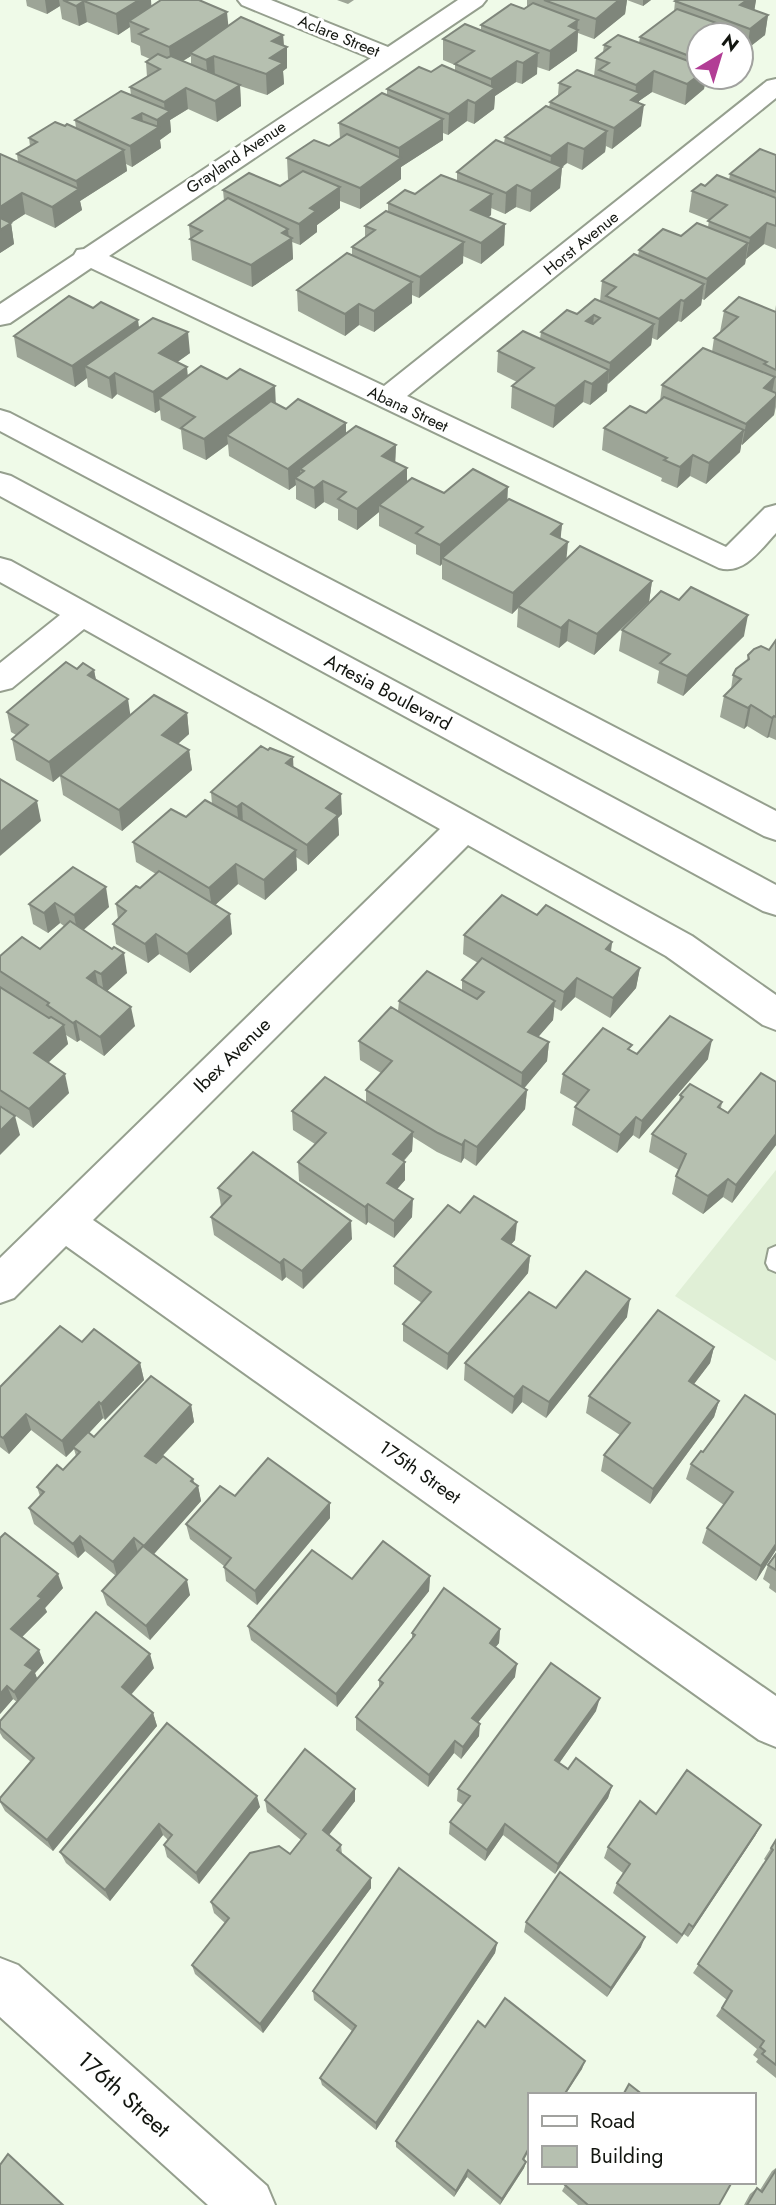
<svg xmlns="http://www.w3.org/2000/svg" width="776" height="2205" font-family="Jost,sans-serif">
<rect width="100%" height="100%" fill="#effae8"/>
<path fill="#e0efd6" d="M 776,1170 L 776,1361 L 675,1296 Z"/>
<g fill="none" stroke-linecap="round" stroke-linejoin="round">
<g stroke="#959f8e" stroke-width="4">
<path id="lane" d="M 776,1246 L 776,1272 L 769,1269 L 766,1263 L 769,1249 Z"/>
</g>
<g stroke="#959f8e" stroke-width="4">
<g id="street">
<path d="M 238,0 L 271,0 L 388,47 L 458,0 L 486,0 L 482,5 L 109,256 L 384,386 L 767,81 L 776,79 L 776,98 L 407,396 L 726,547 L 765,508 L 776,505 L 776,533 C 760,550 744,575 719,568 L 91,268 L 10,323 L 0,325 L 0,304 L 74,255 L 77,250 L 84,249 L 371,58 L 242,5 Z"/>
<path d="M 0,558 L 11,561 L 692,936 L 776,995 L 776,1030 L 763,1025 L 666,956 L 468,845 L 93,1220 L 776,1696 L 776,1747 L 759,1740 L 66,1246 L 14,1298 L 0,1303 L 0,1258 L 440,829 L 84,629 L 12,688 L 0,691 L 0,663 L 60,615 L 0,582 Z"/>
<path d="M 0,1958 L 18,1965 L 267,2186 L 275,2205 L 208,2205 L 0,2017 Z"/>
</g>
</g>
<g stroke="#959f8e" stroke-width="4">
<g id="secondary">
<path d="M 0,410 L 10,413 L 776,811 L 776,840 L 764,836 L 0,431 Z"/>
<path d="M 0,473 L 11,476 L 776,885 L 776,915 L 763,911 L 0,496 Z"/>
</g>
</g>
<use href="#lane" fill="#fff" fill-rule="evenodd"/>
<use href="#street" fill="#fff" fill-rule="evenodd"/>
<use href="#secondary" fill="#fff" fill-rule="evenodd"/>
</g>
<g fill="#9da597" fill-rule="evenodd">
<path d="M 26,0 L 151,0 L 151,6 L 228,26 L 283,35 L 284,46 L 287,47 L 287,68 L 283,71 L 284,84 L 267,95 L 240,86 L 241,106 L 217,122 L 188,109 L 170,120 L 171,132 L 160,140 L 161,148 L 132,167 L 126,164 L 127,171 L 80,201 L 82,210 L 55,228 L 25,214 L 11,223 L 14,244 L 0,253 L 18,162 L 17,154 L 30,146 L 29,138 L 65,126 L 76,128 L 75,120 L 131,95 L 130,87 L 147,77 L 146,62 L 150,59 L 141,55 L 140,46 L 131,42 L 130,27 L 118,35 L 87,22 L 79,26 L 62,19 L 60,6 L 47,14 L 27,6 ZM 191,56 L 191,64 L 183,61 Z"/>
<path d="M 337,0 L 354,0 L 348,4 Z"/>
<path d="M 527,0 L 651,0 L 643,6 L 627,0 L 625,14 L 594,39 L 578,33 L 577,51 L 549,71 L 537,67 L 537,74 L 522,84 L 516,82 L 495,96 L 494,109 L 474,124 L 467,121 L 448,135 L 443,133 L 443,140 L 401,167 L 401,179 L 360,209 L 340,201 L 340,208 L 317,225 L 317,232 L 300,245 L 292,242 L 293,259 L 252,287 L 192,260 L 189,225 L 224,201 L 223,190 L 280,186 L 290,180 L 288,179 L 287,158 L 329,146 L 340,139 L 339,123 L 387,96 L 387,89 L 431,72 L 455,71 L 455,65 L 443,60 L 443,39 L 481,30 L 481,25 L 524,9 L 527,7 Z"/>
<path d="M 756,0 L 754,10 L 768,15 L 765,35 L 747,49 L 741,47 L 741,35 L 699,35 L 699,77 L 706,77 L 704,89 L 685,105 L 652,92 L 639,101 L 641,126 L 612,149 L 606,146 L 605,152 L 582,170 L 567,163 L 562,167 L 560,188 L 530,212 L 516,207 L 505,214 L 491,208 L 491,215 L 488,217 L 505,224 L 504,245 L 481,264 L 463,256 L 463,263 L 419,298 L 412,295 L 412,303 L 374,332 L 359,325 L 345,336 L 298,311 L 297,290 L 352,256 L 352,247 L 365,237 L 365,226 L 388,212 L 388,203 L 457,181 L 457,172 L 504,143 L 505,137 L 549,108 L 550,102 L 558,95 L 559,83 L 594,76 L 596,58 L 603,52 L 604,45 L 639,43 L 640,37 L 674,12 L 675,1 Z"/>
<path d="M 776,155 L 776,249 L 764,244 L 746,259 L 745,264 L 704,300 L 702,299 L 701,305 L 681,322 L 678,321 L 657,340 L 652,338 L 651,345 L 607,384 L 607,391 L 590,405 L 583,402 L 553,428 L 511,408 L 512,386 L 517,382 L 497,372 L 498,351 L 540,339 L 541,332 L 577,314 L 600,301 L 602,281 L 638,256 L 639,250 L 708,227 L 709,220 L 689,212 L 692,191 L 705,186 L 729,180 L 730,174 Z"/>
<path d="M 776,305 L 776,407 L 774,415 L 742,445 L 741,444 L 740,452 L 706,484 L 690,476 L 677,488 L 661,481 L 662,478 L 602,450 L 604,428 L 646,413 L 660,401 L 662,385 L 712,352 L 714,338 L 720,332 L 724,311 L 775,312 Z"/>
<path d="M 139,328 L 190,353 L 177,362 L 188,376 L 276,404 L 346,433 L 396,445 L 395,463 L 407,482 L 444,493 L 508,500 L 562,524 L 560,539 L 566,560 L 652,581 L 649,602 L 594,655 L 567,641 L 559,648 L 517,627 L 518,608 L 512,614 L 442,579 L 442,564 L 440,566 L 416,554 L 416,545 L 379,526 L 379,512 L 357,530 L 338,520 L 338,509 L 324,502 L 315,509 L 296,499 L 296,485 L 289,490 L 229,456 L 228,444 L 206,460 L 183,449 L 181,430 L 161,420 L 160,410 L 155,413 L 117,394 L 112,399 L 88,387 L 87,378 L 75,387 L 17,357 L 14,336 Z"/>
<path d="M 622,630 L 744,636 L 683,696 L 657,683 L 659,671 L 619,651 Z"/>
<path d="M 776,640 L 776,740 L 769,737 L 767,738 L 747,726 L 744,729 L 720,717 L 724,696 L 731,689 L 733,675 L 747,660 L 748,655 L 769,650 Z"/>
<path d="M 77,669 L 94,670 L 96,680 L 131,715 L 187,713 L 189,734 L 178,744 L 189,750 L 192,770 L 122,831 L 63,795 L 60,776 L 53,782 L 16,760 L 12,739 L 16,735 L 11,732 L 7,712 Z"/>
<path d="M 293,767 L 342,814 L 338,818 L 339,835 L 308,865 L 296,857 L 297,870 L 265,900 L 238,884 L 215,905 L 232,934 L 190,973 L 159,954 L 148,963 L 116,944 L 113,924 L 118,919 L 116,904 L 140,888 L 156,874 L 136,862 L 133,842 L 212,804 L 211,792 Z"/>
<path d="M 73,867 L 109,907 L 83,930 L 127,973 L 107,991 L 135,1026 L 104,1056 L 80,1040 L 77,1042 L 66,1035 L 68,1044 L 48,1063 L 69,1093 L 33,1128 L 0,1105 L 0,956 L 40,949 L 64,926 L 60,923 L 48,933 L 33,924 L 29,904 Z"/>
<path d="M 537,915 L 612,942 L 611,952 L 640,968 L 636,988 L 610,1018 L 575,997 L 561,1011 L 554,1007 L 553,1020 L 538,1037 L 549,1042 L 547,1061 L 524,1088 L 527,1090 L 525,1109 L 476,1166 L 464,1158 L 461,1163 L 437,1152 L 413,1137 L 412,1151 L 404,1161 L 405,1180 L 397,1189 L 412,1217 L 394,1238 L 368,1222 L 366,1225 L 299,1181 L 298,1162 L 315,1144 L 293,1130 L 292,1111 L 366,1103 L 366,1090 L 381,1073 L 360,1060 L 359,1041 L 398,1011 L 399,1001 L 462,990 L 462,980 L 478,963 L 463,954 L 464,935 Z"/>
<path d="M 631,1051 L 637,1054 L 708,1059 L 639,1139 L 633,1135 L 617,1153 L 572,1125 L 575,1107 L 577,1103 L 560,1093 L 563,1074 Z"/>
<path d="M 776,1082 L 776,1145 L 732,1203 L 723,1197 L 703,1214 L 672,1194 L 676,1176 L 679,1170 L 649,1152 L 652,1134 L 679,1102 L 680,1095 L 722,1102 L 721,1108 L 728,1113 Z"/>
<path d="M 218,1188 L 352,1239 L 303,1289 L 286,1277 L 282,1281 L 214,1235 L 211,1217 L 221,1206 Z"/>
<path d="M 460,1213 L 515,1240 L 511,1244 L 530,1256 L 528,1273 L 447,1370 L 403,1341 L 403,1324 L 422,1303 L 394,1284 L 394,1266 Z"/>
<path d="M 556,1308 L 627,1317 L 546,1418 L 522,1402 L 512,1414 L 464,1380 L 465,1363 Z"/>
<path d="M 82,1342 L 140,1363 L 144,1380 L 105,1420 L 103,1418 L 89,1433 L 94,1437 L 191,1405 L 194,1422 L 156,1463 L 193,1479 L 194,1483 L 198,1486 L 201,1501 L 153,1554 L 190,1595 L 150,1640 L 107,1605 L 102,1591 L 116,1576 L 85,1551 L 78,1558 L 34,1524 L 29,1508 L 40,1496 L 37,1487 L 63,1470 L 76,1456 L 74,1449 L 66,1457 L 31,1430 L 9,1454 L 0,1447 L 0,1387 Z"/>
<path d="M 714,1347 L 710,1363 L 694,1384 L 719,1401 L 714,1417 L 650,1504 L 601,1471 L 604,1455 L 620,1435 L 586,1413 L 589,1396 Z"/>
<path d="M 776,1415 L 776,1550 L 756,1581 L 702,1543 L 707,1528 L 724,1505 L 686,1479 L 691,1464 L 703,1452 Z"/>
<path d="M 235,1496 L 330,1503 L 330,1518 L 257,1605 L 226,1581 L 224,1566 L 190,1539 L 186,1524 Z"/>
<path d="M 0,1538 L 63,1588 L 45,1608 L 47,1612 L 22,1637 L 44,1663 L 35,1673 L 37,1679 L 154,1668 L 131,1695 L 153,1713 L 157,1726 L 53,1851 L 5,1811 L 0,1802 L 0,1798 L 31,1762 L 3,1738 L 0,1733 L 0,1721 L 17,1702 L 13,1699 L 0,1714 Z"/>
<path d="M 776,1554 L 776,1593 L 769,1588 L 770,1584 L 763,1579 L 768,1565 Z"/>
<path d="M 430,1576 L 429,1591 L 337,1707 L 251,1640 L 248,1626 Z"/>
<path d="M 500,1629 L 499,1643 L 495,1647 L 515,1677 L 478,1722 L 479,1736 L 461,1759 L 454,1753 L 428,1787 L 356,1730 L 356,1717 L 379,1688 L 379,1680 L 412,1639 L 412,1633 Z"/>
<path d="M 596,1711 L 559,1763 L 568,1769 L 612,1786 L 608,1798 L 555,1874 L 503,1835 L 485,1861 L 449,1834 L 450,1822 L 463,1805 L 457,1801 L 458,1789 Z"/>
<path d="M 167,1723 L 260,1807 L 199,1884 L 167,1857 L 164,1845 L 168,1840 L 163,1835 L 110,1901 L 66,1863 L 60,1852 Z"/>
<path d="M 265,1800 L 355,1801 L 329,1835 L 341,1845 L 342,1854 L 371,1888 L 263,2033 L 195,1974 L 192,1965 L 225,1923 L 214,1913 L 211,1902 L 290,1854 L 301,1840 L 267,1812 Z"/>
<path d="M 656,1814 L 761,1825 L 755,1836 L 688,1937 L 684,1934 L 677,1944 L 613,1893 L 617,1883 L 623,1873 L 604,1858 L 608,1847 Z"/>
<path d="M 776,1840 L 776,2078 L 756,2062 L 758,2059 L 753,2055 L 757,2049 L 716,2016 L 727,2000 L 693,1973 L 766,1861 L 764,1859 Z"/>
<path d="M 526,1922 L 641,1947 L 607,1997 L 524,1932 Z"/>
<path d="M 497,1943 L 495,1953 L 376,2130 L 322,2085 L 320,2078 L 352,2031 L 314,2000 L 313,1991 Z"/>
<path d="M 485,2027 L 582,2069 L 529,2095 L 529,2151 L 524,2160 L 526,2162 L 524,2168 L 500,2205 L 467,2177 L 454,2197 L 396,2147 L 396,2141 Z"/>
<path d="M 776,2168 L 776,2205 L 744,2205 L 750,2194 L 757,2188 L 760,2190 L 772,2171 Z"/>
<path d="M 567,2182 L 719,2205 L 578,2205 L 562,2191 Z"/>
</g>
<g fill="#7f867b">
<path d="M 45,0 L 59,0 L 60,6 L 47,14 Z"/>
<path d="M 132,0 L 151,0 L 152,14 L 129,21 L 130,27 L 118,35 L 116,14 Z"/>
<path d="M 619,0 L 627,0 L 625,14 L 594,39 L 596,19 Z"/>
<path d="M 643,0 L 651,0 L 643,6 Z"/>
<path d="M 747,0 L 756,0 L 754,13 L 738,25 L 740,5 Z"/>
<path d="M 84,1 L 87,22 L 79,26 L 76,6 Z"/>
<path d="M 227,12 L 229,32 L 190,53 L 191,56 L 171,68 L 169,47 Z"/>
<path d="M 768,15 L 765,35 L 747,49 L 750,29 Z"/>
<path d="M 578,20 L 577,31 L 578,30 L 577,51 L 549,71 L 550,51 L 569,26 Z"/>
<path d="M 283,35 L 284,49 L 287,47 L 287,68 L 283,71 L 284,84 L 267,95 L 266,74 L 272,41 Z"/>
<path d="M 699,51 L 699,70 L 689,77 L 692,57 Z"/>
<path d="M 538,53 L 537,74 L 522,84 L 523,63 Z"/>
<path d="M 214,56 L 215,77 L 208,81 L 206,60 Z"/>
<path d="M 517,61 L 516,82 L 495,96 L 494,109 L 474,124 L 475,103 L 491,92 L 491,79 Z"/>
<path d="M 654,71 L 652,92 L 639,101 L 638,109 L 644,105 L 641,126 L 612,149 L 614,128 L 631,100 L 635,97 L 636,85 Z"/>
<path d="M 699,75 L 699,77 L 706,77 L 704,89 L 685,105 L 687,84 Z"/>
<path d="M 240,85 L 241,106 L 217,122 L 215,101 Z"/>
<path d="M 186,88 L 188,109 L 170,120 L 171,132 L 160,140 L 161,148 L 132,167 L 130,146 L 157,128 L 157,120 L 165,114 L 164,102 Z"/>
<path d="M 468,100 L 467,121 L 448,135 L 449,114 Z"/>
<path d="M 142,113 L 144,134 L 133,118 Z"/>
<path d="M 443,119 L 443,140 L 401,167 L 401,179 L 360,209 L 360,188 L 399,159 L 399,148 Z"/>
<path d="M 607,131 L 605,152 L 582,170 L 584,149 Z"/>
<path d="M 568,143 L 567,163 L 549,177 L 551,156 Z"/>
<path d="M 124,150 L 127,171 L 80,201 L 82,210 L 55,228 L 52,207 L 78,190 L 76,181 Z"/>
<path d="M 562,167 L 560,188 L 530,212 L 531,191 Z"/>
<path d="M 517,185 L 516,207 L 505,214 L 506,193 Z"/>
<path d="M 340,187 L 340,208 L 317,225 L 317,232 L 300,245 L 299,224 L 310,208 Z"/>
<path d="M 22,193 L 25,214 L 11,223 L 14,244 L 0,253 L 0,207 Z"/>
<path d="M 492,194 L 491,215 L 471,231 L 471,210 Z"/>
<path d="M 767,223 L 764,244 L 746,259 L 750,238 Z"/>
<path d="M 505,224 L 504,245 L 481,264 L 481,243 Z"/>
<path d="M 288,229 L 289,240 L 292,238 L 293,259 L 252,287 L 251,265 L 282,233 Z"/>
<path d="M 464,242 L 463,263 L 419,298 L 420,277 Z"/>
<path d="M 748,243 L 745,264 L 704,300 L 707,279 Z"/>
<path d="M 412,282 L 412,303 L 374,332 L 374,311 Z"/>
<path d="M 704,284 L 701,305 L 681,322 L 684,301 Z"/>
<path d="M 681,300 L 678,321 L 657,340 L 659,319 Z"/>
<path d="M 359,304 L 359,325 L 345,336 L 345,314 Z"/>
<path d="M 594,315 L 592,336 L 586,321 Z"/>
<path d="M 138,320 L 141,341 L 85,366 L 87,378 L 75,387 L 72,366 Z"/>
<path d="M 654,324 L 651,345 L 608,384 L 610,363 Z"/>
<path d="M 188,332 L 190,353 L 161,374 L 159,353 Z"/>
<path d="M 187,367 L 189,388 L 159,398 L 160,410 L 155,413 L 153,392 Z"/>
<path d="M 609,370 L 607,391 L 590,405 L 592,384 Z"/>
<path d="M 115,373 L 117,394 L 112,399 L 109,378 Z"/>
<path d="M 775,377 L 771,398 L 764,388 Z"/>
<path d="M 585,381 L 583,402 L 553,428 L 555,406 Z"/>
<path d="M 275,386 L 276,407 L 227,435 L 228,444 L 206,460 L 204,439 Z"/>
<path d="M 776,396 L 774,415 L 742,445 L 746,424 Z"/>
<path d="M 346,423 L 346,445 L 304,471 L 300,469 L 301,481 L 295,478 L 296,485 L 289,490 L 288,469 Z"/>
<path d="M 744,430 L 740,452 L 706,484 L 709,463 Z"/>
<path d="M 396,445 L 395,466 L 382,456 Z"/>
<path d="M 693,455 L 690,476 L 677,488 L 680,467 Z"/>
<path d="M 407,468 L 407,490 L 379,505 L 379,512 L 357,530 L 357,509 Z"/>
<path d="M 323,481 L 324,502 L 315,509 L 314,488 Z"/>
<path d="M 508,487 L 507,508 L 442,558 L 442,564 L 440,566 L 440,545 Z"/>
<path d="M 562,524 L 560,545 L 551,534 Z"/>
<path d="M 568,542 L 566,564 L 518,606 L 518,608 L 512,614 L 513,593 Z"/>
<path d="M 652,581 L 649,602 L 594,655 L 597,634 Z"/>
<path d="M 748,615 L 744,636 L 683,696 L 687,676 Z"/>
<path d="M 569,620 L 567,641 L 559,648 L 561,628 Z"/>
<path d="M 94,670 L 98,691 L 88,675 Z"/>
<path d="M 128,699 L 131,719 L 60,775 L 60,776 L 53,782 L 49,762 Z"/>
<path d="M 751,705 L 747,726 L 744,729 L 748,708 Z"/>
<path d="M 187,713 L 189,734 L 165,755 L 162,735 Z"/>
<path d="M 774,716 L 769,737 L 767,738 L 772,718 Z"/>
<path d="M 189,750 L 192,770 L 122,831 L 119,810 Z"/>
<path d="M 293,757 L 294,778 L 286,763 Z"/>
<path d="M 341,794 L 342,814 L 338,818 L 339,835 L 308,865 L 307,845 L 326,808 Z"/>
<path d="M 37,801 L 41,821 L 0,856 L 0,832 Z"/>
<path d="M 242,803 L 243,824 L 239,827 L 237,807 Z"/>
<path d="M 296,850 L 297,870 L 265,900 L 264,880 Z"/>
<path d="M 236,864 L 238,884 L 212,908 L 209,888 Z"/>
<path d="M 106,887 L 109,907 L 78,935 L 74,915 Z"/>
<path d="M 55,903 L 60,923 L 48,933 L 44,913 Z"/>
<path d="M 230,914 L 232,934 L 190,973 L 187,954 Z"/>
<path d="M 156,934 L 159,954 L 148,963 L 145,944 Z"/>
<path d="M 612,942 L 609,962 L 606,949 Z"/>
<path d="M 124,953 L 127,973 L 104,994 L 101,974 Z"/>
<path d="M 640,968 L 636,988 L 610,1018 L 613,998 Z"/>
<path d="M 95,971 L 99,990 L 87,978 Z"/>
<path d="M 577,978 L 575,997 L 561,1011 L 564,992 Z"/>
<path d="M 555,1001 L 553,1020 L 526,1051 L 528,1032 Z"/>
<path d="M 131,1007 L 135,1026 L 104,1056 L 100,1037 Z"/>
<path d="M 76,1021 L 80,1040 L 77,1042 L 73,1023 Z"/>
<path d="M 64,1025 L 68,1044 L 38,1072 L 34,1053 Z"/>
<path d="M 712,1040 L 708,1059 L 639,1139 L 642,1121 Z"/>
<path d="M 549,1042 L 547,1061 L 521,1092 L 522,1073 Z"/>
<path d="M 65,1074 L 69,1093 L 33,1128 L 29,1109 Z"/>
<path d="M 527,1090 L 525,1109 L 476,1166 L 477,1147 Z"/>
<path d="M 15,1116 L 20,1135 L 0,1155 L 0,1131 Z"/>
<path d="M 636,1117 L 633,1135 L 617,1153 L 620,1135 Z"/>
<path d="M 413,1132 L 412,1151 L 393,1172 L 393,1154 Z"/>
<path d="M 776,1134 L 776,1145 L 732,1203 L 736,1185 Z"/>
<path d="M 465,1140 L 464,1158 L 461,1163 L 462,1145 Z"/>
<path d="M 405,1162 L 405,1180 L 387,1201 L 387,1183 Z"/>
<path d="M 728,1179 L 723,1197 L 703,1214 L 708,1196 Z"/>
<path d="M 413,1199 L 412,1217 L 394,1238 L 394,1221 Z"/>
<path d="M 368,1204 L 368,1222 L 366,1225 L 365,1207 Z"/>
<path d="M 351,1221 L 352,1239 L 303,1289 L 302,1271 Z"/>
<path d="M 517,1222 L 515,1240 L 501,1256 L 502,1239 Z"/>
<path d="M 530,1256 L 528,1273 L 447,1370 L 448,1354 Z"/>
<path d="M 284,1259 L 286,1277 L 282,1281 L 280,1263 Z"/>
<path d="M 630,1299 L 627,1317 L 546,1418 L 549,1402 Z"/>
<path d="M 714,1347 L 710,1363 L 684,1397 L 689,1381 Z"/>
<path d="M 140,1363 L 144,1380 L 105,1420 L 101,1404 Z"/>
<path d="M 523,1386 L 522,1402 L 512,1414 L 514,1397 Z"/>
<path d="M 719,1401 L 714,1417 L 650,1504 L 653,1489 Z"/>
<path d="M 99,1402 L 103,1418 L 75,1448 L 73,1447 L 74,1449 L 66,1457 L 62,1441 Z"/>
<path d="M 191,1405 L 194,1422 L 148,1471 L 145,1456 Z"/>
<path d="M 26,1414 L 31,1430 L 9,1454 L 3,1438 Z"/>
<path d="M 193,1479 L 195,1489 L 198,1486 L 201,1501 L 148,1561 L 144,1546 Z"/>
<path d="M 330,1503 L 330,1518 L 257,1605 L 255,1591 Z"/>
<path d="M 80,1536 L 85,1551 L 78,1558 L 73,1544 Z"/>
<path d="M 134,1538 L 138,1553 L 117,1576 L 113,1562 Z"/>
<path d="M 776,1544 L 776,1550 L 756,1581 L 761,1566 Z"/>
<path d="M 58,1574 L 63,1588 L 45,1608 L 47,1612 L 17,1642 L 11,1629 Z"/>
<path d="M 430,1576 L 429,1591 L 337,1707 L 336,1694 Z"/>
<path d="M 187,1580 L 190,1595 L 150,1640 L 146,1626 Z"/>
<path d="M 500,1629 L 499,1643 L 488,1657 L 490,1643 Z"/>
<path d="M 39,1650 L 44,1663 L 35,1673 L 39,1683 L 20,1705 L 14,1692 L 25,1665 Z"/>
<path d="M 150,1654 L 154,1668 L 126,1700 L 122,1687 Z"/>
<path d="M 517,1664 L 515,1677 L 471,1731 L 472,1718 Z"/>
<path d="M 7,1686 L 13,1699 L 0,1714 L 0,1694 Z"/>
<path d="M 600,1698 L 596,1711 L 553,1772 L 555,1760 Z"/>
<path d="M 153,1713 L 157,1726 L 53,1851 L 47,1840 Z"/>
<path d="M 480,1724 L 479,1736 L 461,1759 L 463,1747 Z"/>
<path d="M 455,1741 L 454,1753 L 428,1787 L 429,1775 Z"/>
<path d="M 612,1786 L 608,1798 L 555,1874 L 558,1864 Z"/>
<path d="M 355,1789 L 355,1801 L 324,1841 L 323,1830 Z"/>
<path d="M 257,1796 L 260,1807 L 199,1884 L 196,1873 Z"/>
<path d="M 159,1824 L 163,1835 L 110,1901 L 105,1890 Z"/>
<path d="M 505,1824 L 503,1835 L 485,1861 L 487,1850 Z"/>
<path d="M 761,1825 L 755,1836 L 688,1937 L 693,1927 Z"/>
<path d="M 371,1878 L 371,1888 L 263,2033 L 260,2024 Z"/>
<path d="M 645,1937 L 641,1947 L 607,1997 L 611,1988 Z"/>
<path d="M 497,1943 L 495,1953 L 376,2130 L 376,2123 Z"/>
<path d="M 585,2061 L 582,2069 L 565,2095 L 564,2095 Z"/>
<path d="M 526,2162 L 524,2168 L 500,2205 L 502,2199 Z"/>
<path d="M 468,2170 L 467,2177 L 454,2197 L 456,2191 Z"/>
</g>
<g fill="#b6c0b0" stroke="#7f867b" stroke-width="2" fill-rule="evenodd">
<path d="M 63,0 L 139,0 L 116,14 L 84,1 L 76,6 Z"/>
<path d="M 161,0 L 199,0 L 227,12 L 169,47 L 139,34 L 148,29 L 129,21 Z"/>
<path d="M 544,0 L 619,0 L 596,19 Z"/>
<path d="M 677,0 L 747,0 L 740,5 L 768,15 L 750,29 L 675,1 Z"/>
<path d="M 533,3 L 578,20 L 569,26 L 578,30 L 550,51 L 481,25 L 511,4 L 524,9 Z"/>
<path d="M 677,9 L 739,31 L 733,35 L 699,35 L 699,51 L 692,57 L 640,37 Z"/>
<path d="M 241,17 L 283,35 L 272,41 L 287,47 L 270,58 L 283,63 L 266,74 L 214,56 L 206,60 L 190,53 Z"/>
<path d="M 465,24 L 538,53 L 523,63 L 517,61 L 491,79 L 455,64 L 474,51 L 443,39 Z"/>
<path d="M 618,35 L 699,65 L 699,75 L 687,84 L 654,71 L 636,85 L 599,70 L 609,63 L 596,58 L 610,47 L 604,45 Z"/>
<path d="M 158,54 L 167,58 L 171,56 L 240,85 L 215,101 L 186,88 L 164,102 L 130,87 L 160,69 L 146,62 Z"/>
<path d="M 442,65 L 495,88 L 475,103 L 468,100 L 449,114 L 387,89 L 419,67 L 431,72 Z"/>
<path d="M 577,70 L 640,93 L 631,100 L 644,105 L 614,128 L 550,102 L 570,87 L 559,83 Z"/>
<path d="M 121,91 L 170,111 L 157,120 L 142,113 L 133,118 L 159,127 L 130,146 L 75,120 Z"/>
<path d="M 382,93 L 443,119 L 399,148 L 339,123 Z"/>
<path d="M 546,106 L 607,131 L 584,149 L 568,143 L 551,156 L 505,137 Z"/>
<path d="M 55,122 L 65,126 L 67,124 L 124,150 L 76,181 L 17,154 L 37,142 L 29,138 Z"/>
<path d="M 347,134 L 401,158 L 360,188 L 287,158 L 314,140 L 329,146 Z"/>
<path d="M 496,140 L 562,167 L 531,191 L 517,185 L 506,193 L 457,172 Z"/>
<path d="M 760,149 L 776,155 L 776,192 L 730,174 Z"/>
<path d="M 0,154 L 79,189 L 52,207 L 22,193 L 0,207 Z"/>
<path d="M 303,171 L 340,187 L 310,208 L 316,211 L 299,224 L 223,190 L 249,173 L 280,186 Z"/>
<path d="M 441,175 L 492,194 L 471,210 L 505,224 L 481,243 L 388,203 L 405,190 L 415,194 Z"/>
<path d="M 717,175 L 776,198 L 776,226 L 767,223 L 750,238 L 708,221 L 727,205 L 692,191 L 701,184 L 705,186 Z"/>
<path d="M 228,198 L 288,229 L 282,233 L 292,238 L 251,265 L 190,239 L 202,231 L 189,225 Z"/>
<path d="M 386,211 L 464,242 L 420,277 L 352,247 L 375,230 L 365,226 Z"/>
<path d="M 0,218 L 11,223 L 0,230 Z"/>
<path d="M 697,223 L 748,243 L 707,279 L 639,250 L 663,229 L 681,236 Z"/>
<path d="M 347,253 L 412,282 L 374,311 L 359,304 L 345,314 L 297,290 Z"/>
<path d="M 634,254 L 704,284 L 684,301 L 681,300 L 659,319 L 606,296 L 616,287 L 602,281 Z"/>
<path d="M 69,296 L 93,308 L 101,302 L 138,320 L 72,366 L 14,336 Z"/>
<path d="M 739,297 L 776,312 L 776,370 L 764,364 L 767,362 L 714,338 L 738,317 L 724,311 Z"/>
<path d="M 595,299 L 654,324 L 610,363 L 541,332 L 567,310 L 577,314 ZM 594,315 L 600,318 L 593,324 L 586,321 Z"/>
<path d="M 153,318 L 188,332 L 159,353 L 187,367 L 153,392 L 115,373 L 109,378 L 85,366 Z"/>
<path d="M 523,331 L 609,370 L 592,384 L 585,381 L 555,406 L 512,386 L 534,368 L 498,351 Z"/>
<path d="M 703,348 L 775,377 L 764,388 L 776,393 L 776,396 L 746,424 L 662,385 Z"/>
<path d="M 201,366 L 227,379 L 240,369 L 275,386 L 204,439 L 181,428 L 195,417 L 159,398 Z"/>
<path d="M 664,397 L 744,430 L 709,463 L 693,455 L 680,467 L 664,460 L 667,458 L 604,428 L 630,406 L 646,413 Z"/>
<path d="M 298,399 L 346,423 L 288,469 L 227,435 L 271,401 L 286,409 Z"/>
<path d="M 356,426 L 396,445 L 382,456 L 407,468 L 357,509 L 338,499 L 346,492 L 323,481 L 314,488 L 295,478 L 304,471 L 300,469 Z"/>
<path d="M 473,469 L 508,487 L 440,545 L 416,533 L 423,527 L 379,505 L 412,478 L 444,493 Z"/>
<path d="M 509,499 L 562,524 L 551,534 L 568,542 L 513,593 L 442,558 Z"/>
<path d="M 580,546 L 652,581 L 597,634 L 569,620 L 561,628 L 518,606 Z"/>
<path d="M 691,587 L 748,615 L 687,676 L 660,663 L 670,654 L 622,630 L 661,591 L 679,600 Z"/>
<path d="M 776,640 L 776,717 L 774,716 L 772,718 L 751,705 L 748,708 L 724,696 L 741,679 L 733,675 L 736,669 L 749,659 L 748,655 L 754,649 L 761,646 L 769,650 Z"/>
<path d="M 66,662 L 77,669 L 83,663 L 94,670 L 88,675 L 128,699 L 49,762 L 12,739 L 28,725 L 7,712 Z"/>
<path d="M 154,695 L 187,713 L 162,735 L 189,750 L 119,810 L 60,775 Z"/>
<path d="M 261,746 L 268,750 L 270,748 L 293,757 L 286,763 L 341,794 L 326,808 L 338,815 L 307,845 L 242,803 L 237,807 L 211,792 Z"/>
<path d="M 0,779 L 37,801 L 0,832 Z"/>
<path d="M 205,800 L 296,850 L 264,880 L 236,864 L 209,888 L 133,842 L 171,809 L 186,817 Z"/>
<path d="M 73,867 L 106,887 L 74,915 L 55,903 L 44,913 L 29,904 Z"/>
<path d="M 159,871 L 230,914 L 187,954 L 156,934 L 145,944 L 113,924 L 126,911 L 116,904 L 136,886 L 140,888 Z"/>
<path d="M 502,895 L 537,915 L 546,905 L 612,942 L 606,949 L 640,968 L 613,998 L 577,978 L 564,992 L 464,935 Z"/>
<path d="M 70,921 L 112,949 L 114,947 L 124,953 L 101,974 L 95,971 L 87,978 L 131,1007 L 100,1037 L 76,1021 L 73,1023 L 47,1005 L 49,1003 L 0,971 L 0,956 L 22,937 L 40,949 Z"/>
<path d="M 482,958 L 555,1001 L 528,1032 L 549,1042 L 522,1073 L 399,1001 L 427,971 L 477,999 L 484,992 L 462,980 Z"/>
<path d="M 0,987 L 49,1018 L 51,1017 L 64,1025 L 34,1053 L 65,1074 L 29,1109 L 0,1090 Z"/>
<path d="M 391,1007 L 527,1090 L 477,1147 L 465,1140 L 462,1145 L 438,1133 L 366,1090 L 392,1061 L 359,1041 Z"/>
<path d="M 670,1016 L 712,1040 L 642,1121 L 636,1117 L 620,1135 L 575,1107 L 589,1090 L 563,1074 L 603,1028 L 632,1045 L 628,1049 L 637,1054 Z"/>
<path d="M 761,1073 L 776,1082 L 776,1134 L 736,1185 L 728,1179 L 708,1196 L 676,1176 L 686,1154 L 652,1134 L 683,1097 L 680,1095 L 690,1084 L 722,1102 L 718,1107 L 728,1113 Z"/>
<path d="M 325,1077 L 413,1132 L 393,1154 L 405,1162 L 387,1183 L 413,1199 L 394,1221 L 368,1204 L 365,1207 L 298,1162 L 326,1133 L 292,1111 Z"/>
<path d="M 0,1106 L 15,1116 L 0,1131 Z"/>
<path d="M 253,1152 L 351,1221 L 302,1271 L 284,1259 L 280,1263 L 211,1217 L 231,1196 L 218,1188 Z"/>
<path d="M 474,1196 L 517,1222 L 502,1239 L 530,1256 L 448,1354 L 403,1324 L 431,1292 L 394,1266 L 448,1205 L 460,1213 Z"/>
<path d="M 586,1271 L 630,1299 L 549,1402 L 523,1386 L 514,1397 L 465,1363 L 529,1292 L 556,1308 Z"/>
<path d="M 658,1310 L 714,1347 L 689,1381 L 719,1401 L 653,1489 L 604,1455 L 630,1423 L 589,1396 Z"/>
<path d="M 60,1326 L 82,1342 L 94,1329 L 140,1363 L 101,1404 L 99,1402 L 62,1441 L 26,1414 L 3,1438 L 0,1436 L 0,1387 Z"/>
<path d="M 151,1376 L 191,1405 L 145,1456 L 156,1463 L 163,1456 L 193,1479 L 191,1481 L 198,1486 L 144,1546 L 134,1538 L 113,1562 L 80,1536 L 73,1544 L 29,1508 L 44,1492 L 37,1487 L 57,1465 L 63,1470 L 80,1452 L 73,1447 L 88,1432 L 94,1437 Z"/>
<path d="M 745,1395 L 776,1415 L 776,1544 L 761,1566 L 707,1528 L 733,1492 L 691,1464 L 701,1451 L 703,1452 Z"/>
<path d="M 268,1458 L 330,1503 L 255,1591 L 224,1567 L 231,1558 L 186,1524 L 220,1486 L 235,1496 Z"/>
<path d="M 5,1533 L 58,1574 L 38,1596 L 42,1598 L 11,1629 L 39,1650 L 25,1665 L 33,1670 L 14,1692 L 7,1686 L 0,1694 L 0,1538 Z"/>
<path d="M 383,1541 L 430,1576 L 336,1694 L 248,1626 L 312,1550 L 352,1579 Z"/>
<path d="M 143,1546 L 187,1580 L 146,1626 L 102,1591 Z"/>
<path d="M 776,1554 L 776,1570 L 768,1565 Z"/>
<path d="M 444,1588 L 500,1629 L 490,1643 L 517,1664 L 472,1718 L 480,1724 L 463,1747 L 455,1741 L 429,1775 L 356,1717 L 383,1683 L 379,1680 L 415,1635 L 412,1633 Z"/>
<path d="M 96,1612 L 150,1654 L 122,1687 L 153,1713 L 47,1840 L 0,1801 L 0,1798 L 34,1758 L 0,1728 L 0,1721 Z"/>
<path d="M 551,1663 L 600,1698 L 555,1760 L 568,1769 L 576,1758 L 612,1786 L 558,1864 L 505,1824 L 487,1850 L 450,1822 L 470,1796 L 458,1789 Z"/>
<path d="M 167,1723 L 257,1796 L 196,1873 L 164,1845 L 172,1835 L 159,1824 L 105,1890 L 60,1852 Z"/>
<path d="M 305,1749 L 355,1789 L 323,1830 L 341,1845 L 337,1850 L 371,1878 L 260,2024 L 192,1965 L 229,1918 L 211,1902 L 250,1853 L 279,1846 L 290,1854 L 306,1834 L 265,1800 Z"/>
<path d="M 687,1770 L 761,1825 L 693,1927 L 689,1924 L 682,1935 L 617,1883 L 630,1864 L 608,1847 L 640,1801 L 656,1814 Z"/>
<path d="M 776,1840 L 776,2065 L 762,2054 L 765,2051 L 760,2047 L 764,2041 L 722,2008 L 732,1991 L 698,1964 L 773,1850 L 771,1848 Z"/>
<path d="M 399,1868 L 497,1943 L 376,2123 L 320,2078 L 356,2026 L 313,1991 Z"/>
<path d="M 560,1872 L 645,1937 L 611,1988 L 526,1922 Z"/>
<path d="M 505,1998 L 585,2061 L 564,2095 L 529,2095 L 529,2148 L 523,2159 L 526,2162 L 502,2199 L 468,2170 L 456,2191 L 396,2141 L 478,2021 L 485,2027 Z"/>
<path d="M 629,2084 L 643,2095 L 623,2095 Z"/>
<path d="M 8,2154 L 63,2205 L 0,2205 L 0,2165 Z"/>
<path d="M 776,2170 L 776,2205 L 747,2205 L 757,2188 L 762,2192 Z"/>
<path d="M 567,2182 L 732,2182 L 719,2205 L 588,2205 L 565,2185 Z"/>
</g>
<g text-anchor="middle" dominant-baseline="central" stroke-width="6" stroke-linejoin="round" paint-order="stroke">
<g font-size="16" fill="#131610" stroke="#fff">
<text transform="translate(339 36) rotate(22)">Aclare Street</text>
<text transform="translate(236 157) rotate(-34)">Grayland Avenue</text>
<text transform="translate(581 243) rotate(-39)">Horst Avenue</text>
<text transform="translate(408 409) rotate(25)">Abana Street</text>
</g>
<g font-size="19" fill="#131610" stroke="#fff">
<text transform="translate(388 692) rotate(28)">Artesia Boulevard</text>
<text transform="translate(232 1055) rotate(-44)">Ibex Avenue</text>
<text transform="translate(420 1472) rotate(35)">175th Street</text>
</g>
<g font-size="23" fill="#131610" stroke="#fff">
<text transform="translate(124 2094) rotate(42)">176th Street</text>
</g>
</g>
<rect x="528" y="2093" width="228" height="91" fill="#ffffff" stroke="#a1a29f" stroke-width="2"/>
<rect x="542" y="2116" width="35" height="10" fill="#ffffff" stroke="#a1a29f" stroke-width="2"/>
<text x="590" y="2128" font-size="21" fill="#131610">Road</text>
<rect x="542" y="2146" width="35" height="21" fill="#b6c0b0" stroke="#a1a29f" stroke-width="2"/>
<text x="590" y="2163" font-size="21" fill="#131610">Building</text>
<g transform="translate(720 56) rotate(38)"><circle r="33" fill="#ffffff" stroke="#a1a29f" stroke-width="2"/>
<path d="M0-5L12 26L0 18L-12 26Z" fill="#b23d95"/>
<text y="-10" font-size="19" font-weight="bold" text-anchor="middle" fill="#131610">N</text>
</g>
</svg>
